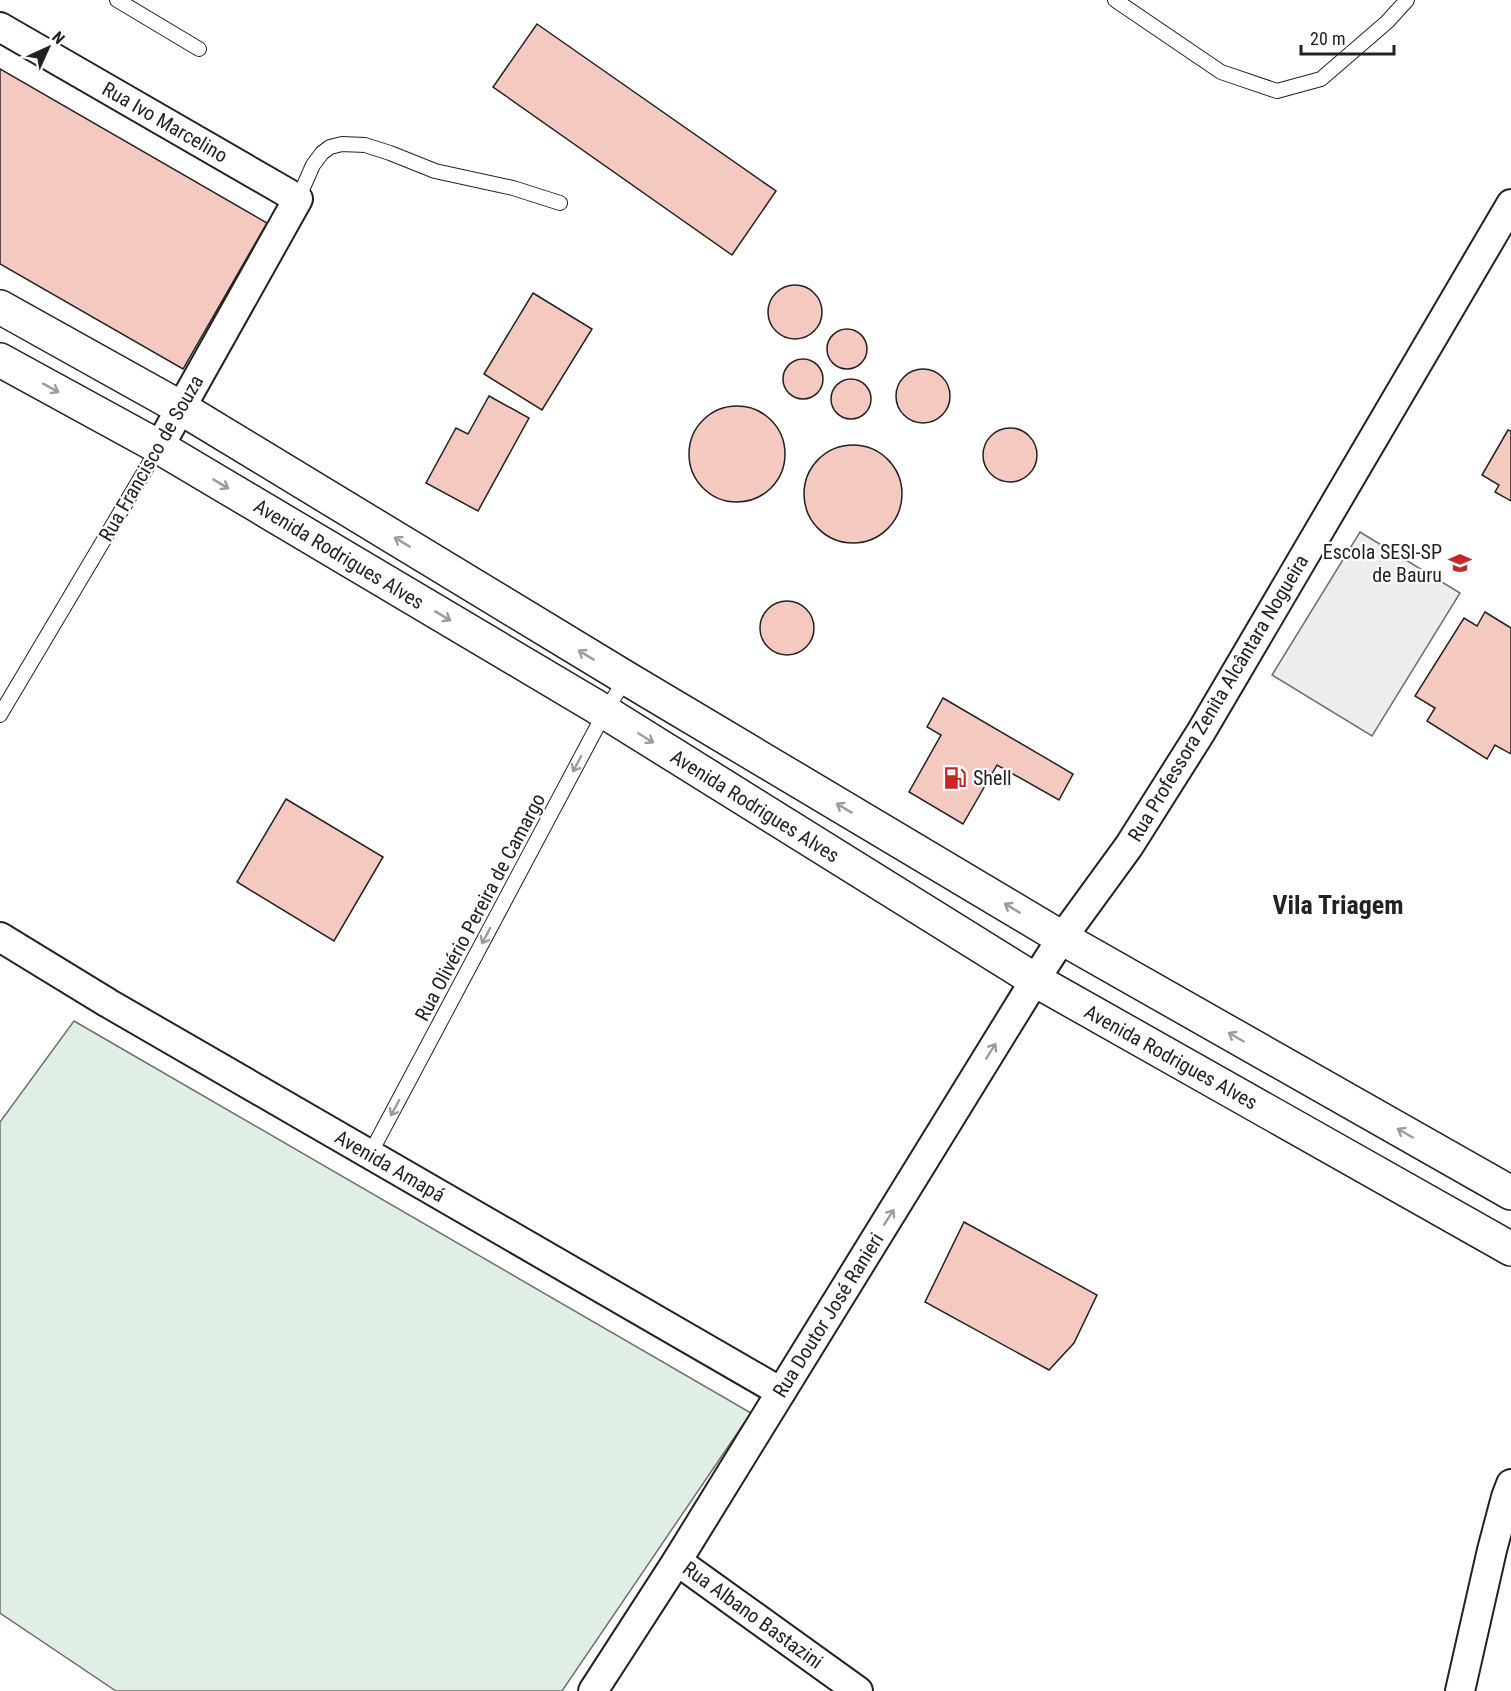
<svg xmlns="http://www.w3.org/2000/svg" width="1511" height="1691" font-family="'Roboto Condensed',sans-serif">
<rect width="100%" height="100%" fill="#fff"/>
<path fill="#e0efe3" stroke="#6f6f6f" stroke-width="1.5" d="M 74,1021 L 751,1413 L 562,1691 L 116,1691 L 0,1613 L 0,1122 Z"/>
<path fill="#ededed" stroke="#6f6f6f" stroke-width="1.5" d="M 1360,532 L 1460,593 L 1372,736 L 1272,675 Z"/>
<g fill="#f3c9c0" stroke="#222" stroke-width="1.5">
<path d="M 537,24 L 776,191 L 732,255 L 493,87 Z"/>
<path d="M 0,69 L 267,223 L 183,369 L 0,264 Z"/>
<circle cx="795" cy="312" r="27"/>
<path d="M 533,293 L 592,329 L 542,410 L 484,374 Z"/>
<circle cx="847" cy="349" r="20"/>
<circle cx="803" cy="379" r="20"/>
<circle cx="923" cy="396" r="27"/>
<circle cx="851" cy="399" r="20"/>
<path d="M 489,396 L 529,418 L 478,511 L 426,483 L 456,428 L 468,434 Z"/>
<circle cx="737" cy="454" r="48"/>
<circle cx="1010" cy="455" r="27"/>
<path d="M 1508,430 L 1511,431 L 1511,501 L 1495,492 L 1499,485 L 1482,475 Z"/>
<circle cx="853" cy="494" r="49"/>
<circle cx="787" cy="628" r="27"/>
<path d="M 1485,612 L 1511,628 L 1511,754 L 1495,745 L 1487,759 L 1427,721 L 1435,708 L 1415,696 L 1464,618 L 1477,626 Z"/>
<path d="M 943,698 L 1073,774 L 1059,800 L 997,765 L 963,824 L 909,792 L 941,735 L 927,727 Z"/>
<path d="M 286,799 L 383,857 L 334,941 L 237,882 Z"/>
<path d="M 964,1222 L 1097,1295 L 1074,1343 L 1049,1370 L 925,1302 Z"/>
</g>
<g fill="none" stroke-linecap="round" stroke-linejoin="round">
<g stroke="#222" stroke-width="16">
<g id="service">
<path d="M 117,0 L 199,49"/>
<path d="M 1115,0 L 1221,72 L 1277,91 L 1321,79 L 1387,22 L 1407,0"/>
<path d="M 298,199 L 313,165 L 322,153 L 330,147 L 342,144 L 365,145 L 390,153 L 435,171 L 513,188 L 560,203"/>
<path d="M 0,715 L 159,447"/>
<path d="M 370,1154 L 605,712 L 626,678"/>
</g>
</g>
<g stroke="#222" stroke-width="32">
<g id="minor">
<path d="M 0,27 L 298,199 L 159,447"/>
<path d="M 0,937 L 108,1003 L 781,1392"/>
<path d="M 677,1561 L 858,1691"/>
<path d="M 593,1691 L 677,1561 L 1035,980 L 1062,938 L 1129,846 L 1201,732 L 1511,204"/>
<path d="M 1460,1691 L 1492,1550 L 1506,1497 L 1511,1484"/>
</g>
</g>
<g stroke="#222" stroke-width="36">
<g id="secondary">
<path d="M 0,307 L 181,408 L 626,678 L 1062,938 L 1511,1193"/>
<path d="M 0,360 L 159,447 L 605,712 L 1035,980 L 1511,1249"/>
</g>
</g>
<use href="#service" stroke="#fff" stroke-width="14"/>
<use href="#minor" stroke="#fff" stroke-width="28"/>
<use href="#secondary" stroke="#fff" stroke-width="33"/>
</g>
<defs><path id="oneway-shaft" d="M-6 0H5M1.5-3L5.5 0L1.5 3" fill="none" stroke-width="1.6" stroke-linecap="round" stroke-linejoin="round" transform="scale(1.5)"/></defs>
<g stroke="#9c9c9c">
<use href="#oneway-shaft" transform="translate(51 388) rotate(29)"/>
<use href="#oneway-shaft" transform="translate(221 484) rotate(31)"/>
<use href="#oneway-shaft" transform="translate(402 542) rotate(-149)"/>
<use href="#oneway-shaft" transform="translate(443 616) rotate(31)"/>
<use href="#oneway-shaft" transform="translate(586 655) rotate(-149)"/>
<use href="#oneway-shaft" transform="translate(646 738) rotate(32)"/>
<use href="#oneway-shaft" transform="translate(577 764) rotate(118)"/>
<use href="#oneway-shaft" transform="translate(844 808) rotate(-149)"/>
<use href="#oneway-shaft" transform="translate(1012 908) rotate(-149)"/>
<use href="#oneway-shaft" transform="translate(486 936) rotate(118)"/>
<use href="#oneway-shaft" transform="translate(1236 1037) rotate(-150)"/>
<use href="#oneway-shaft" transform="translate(991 1051) rotate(-58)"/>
<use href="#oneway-shaft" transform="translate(395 1108) rotate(118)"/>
<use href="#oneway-shaft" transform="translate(1405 1133) rotate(-150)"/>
<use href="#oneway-shaft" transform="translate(889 1217) rotate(-58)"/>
</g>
<defs>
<g id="school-bare" transform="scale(1.8)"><path d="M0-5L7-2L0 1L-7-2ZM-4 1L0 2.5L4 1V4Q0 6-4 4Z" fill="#c62828" stroke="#fff" stroke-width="2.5" paint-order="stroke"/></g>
<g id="fuel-bare" transform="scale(1.8)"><path d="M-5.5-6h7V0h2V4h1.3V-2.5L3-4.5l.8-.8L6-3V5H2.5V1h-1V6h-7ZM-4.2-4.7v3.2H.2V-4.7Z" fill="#c62828" stroke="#fff" stroke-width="2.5" paint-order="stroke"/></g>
</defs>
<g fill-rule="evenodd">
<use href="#school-bare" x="1460" y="563"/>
<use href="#fuel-bare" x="955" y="778"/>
</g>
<g text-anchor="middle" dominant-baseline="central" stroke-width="4.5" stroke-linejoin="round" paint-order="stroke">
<g font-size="20" fill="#222" stroke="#fff">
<text transform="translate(165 122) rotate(30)">Rua Ivo Marcelino</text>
<text transform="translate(151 458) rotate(-60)">Rua Francisco de Souza</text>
<text transform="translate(339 554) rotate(31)">Avenida Rodrigues Alves</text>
<text transform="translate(1218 698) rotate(-59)">Rua Professora Zenita Alcântara Nogueira</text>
<text transform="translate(755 806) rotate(32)">Avenida Rodrigues Alves</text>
<text transform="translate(480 907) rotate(-62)">Rua Olivério Pereira de Camargo</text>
<text transform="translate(1171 1057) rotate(29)">Avenida Rodrigues Alves</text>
<text transform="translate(390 1166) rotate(30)">Avenida Amapá</text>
<text transform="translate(828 1315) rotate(-58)">Rua Doutor José Ranieri</text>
<text transform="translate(753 1615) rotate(36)">Rua Albano Bastazini</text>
</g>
<g font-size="20" fill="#222" stroke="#fff" text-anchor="end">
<text x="1442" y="552">Escola SESI-SP<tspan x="1442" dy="23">de Bauru</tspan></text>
<text x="973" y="778" text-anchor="start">Shell</text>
</g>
<g font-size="26" font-weight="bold" fill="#222" stroke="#fff">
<text x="1338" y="905">Vila Triagem</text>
</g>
</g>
<g transform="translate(48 48) rotate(45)" stroke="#ffffff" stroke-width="4.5" paint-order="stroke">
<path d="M0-4.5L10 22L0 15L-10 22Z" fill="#222222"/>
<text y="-9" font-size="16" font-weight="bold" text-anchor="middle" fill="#222222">N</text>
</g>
<path d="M1301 45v9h93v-9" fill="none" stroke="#222222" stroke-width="3"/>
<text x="1310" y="45" font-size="18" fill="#222222" stroke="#ffffff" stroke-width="4.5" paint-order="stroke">20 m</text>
</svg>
